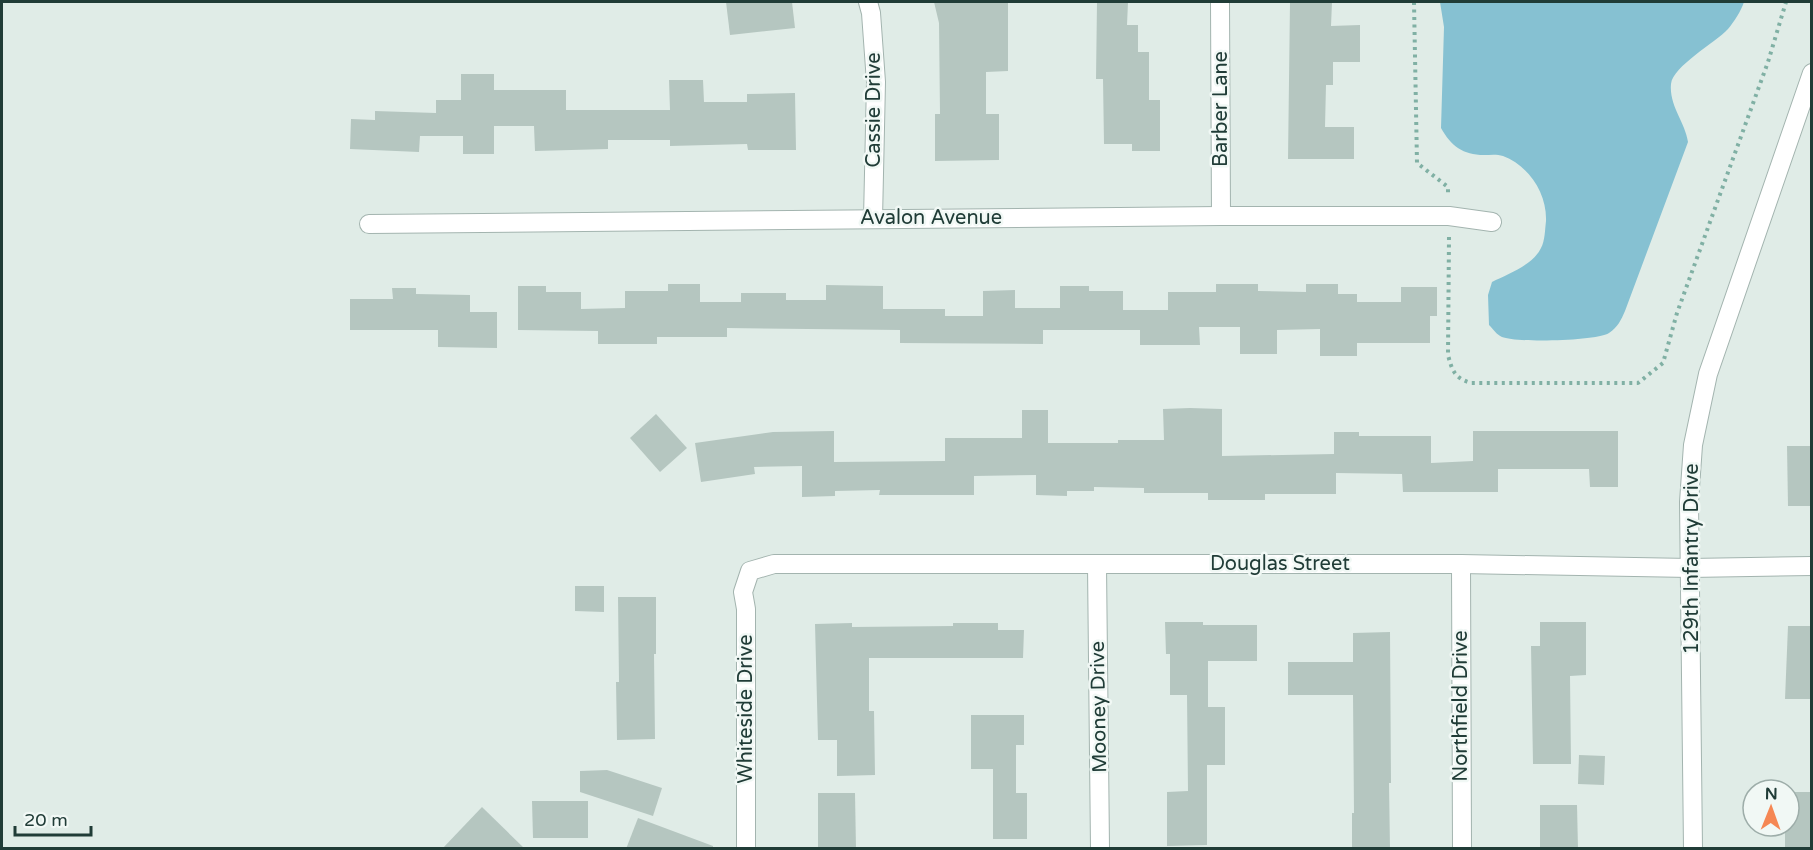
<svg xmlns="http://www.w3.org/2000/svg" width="1813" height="850" font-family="'Varela Round',sans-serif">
<rect width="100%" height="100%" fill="#e0ece7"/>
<path fill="#86c1d2" d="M 1440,2 L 1744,2 C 1741,11 1734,22 1728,29 C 1715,43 1673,66 1671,84 C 1669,106 1685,122 1688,142 L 1625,311 C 1621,320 1618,327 1609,333 C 1596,341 1517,343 1502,337 C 1497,335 1493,329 1489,325 L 1488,295 L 1492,282 C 1508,274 1533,265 1541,248 C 1545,241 1545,229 1546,221 C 1547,193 1529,166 1503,156 C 1497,154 1490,155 1484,155 C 1463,155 1451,146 1441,128 L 1444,27 Z"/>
<g fill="#b5c6c0">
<path d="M 726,2 L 792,2 L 795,28 L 730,35 Z"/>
<path d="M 934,2 L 1008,2 L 1008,71 L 986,72 L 986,114 L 999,114 L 999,160 L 935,161 L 935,114 L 940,114 L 939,23 Z"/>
<path d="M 1097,2 L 1128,2 L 1127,25 L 1138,25 L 1138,52 L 1149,52 L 1149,100 L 1160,100 L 1160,151 L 1132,151 L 1132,144 L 1104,144 L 1103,79 L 1096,79 Z"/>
<path d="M 1290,2 L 1332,2 L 1331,26 L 1360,25 L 1360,62 L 1333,62 L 1333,85 L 1326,85 L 1325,127 L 1354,127 L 1354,159 L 1288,159 Z"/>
<path d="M 461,74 L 494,74 L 494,90 L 566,90 L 566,110 L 670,110 L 669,80 L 703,80 L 704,102 L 747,102 L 747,94 L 795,93 L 796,150 L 748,150 L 747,144 L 670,146 L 670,140 L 608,140 L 608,149 L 535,151 L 534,126 L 494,126 L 494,154 L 463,154 L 463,136 L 420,136 L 419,152 L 350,149 L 351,119 L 375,120 L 375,111 L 436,113 L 436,100 L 461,100 Z"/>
<path d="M 668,284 L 700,284 L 700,302 L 741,302 L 741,293 L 786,293 L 786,300 L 826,300 L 826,285 L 883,286 L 883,309 L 945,309 L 945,316 L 983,316 L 983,291 L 1015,290 L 1015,308 L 1060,308 L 1060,286 L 1089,286 L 1089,291 L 1123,291 L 1123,310 L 1168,310 L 1168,292 L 1216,292 L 1216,284 L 1258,284 L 1258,291 L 1306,292 L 1306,284 L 1338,284 L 1338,294 L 1357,294 L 1357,302 L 1401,302 L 1401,287 L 1437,287 L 1437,316 L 1430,316 L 1430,343 L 1357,343 L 1357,356 L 1320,356 L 1320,329 L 1277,330 L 1277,354 L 1240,354 L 1240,327 L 1199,327 L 1200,345 L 1140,345 L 1140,330 L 1043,330 L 1043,344 L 900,343 L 900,330 L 727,328 L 727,337 L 657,337 L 657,344 L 598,344 L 598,331 L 518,330 L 518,286 L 546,286 L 546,292 L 581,292 L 581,309 L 625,308 L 625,291 L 668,291 Z"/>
<path d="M 392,288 L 416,288 L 416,294 L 470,295 L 470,312 L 497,312 L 497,348 L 438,347 L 438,330 L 350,330 L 350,299 L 393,299 Z"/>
<path d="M 1190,408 L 1222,409 L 1222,456 L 1334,454 L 1334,432 L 1359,432 L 1359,436 L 1431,436 L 1431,463 L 1473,461 L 1473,431 L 1618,431 L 1618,487 L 1590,487 L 1589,469 L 1498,469 L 1498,492 L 1403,492 L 1402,474 L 1336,473 L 1336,494 L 1265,494 L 1265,500 L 1208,500 L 1208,493 L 1144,493 L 1144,488 L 1094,487 L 1094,491 L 1067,491 L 1067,496 L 1036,495 L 1036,475 L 974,476 L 974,495 L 879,495 L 880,490 L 835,491 L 835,496 L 802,497 L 802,466 L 754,467 L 755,474 L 701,482 L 695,443 L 773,432 L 834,431 L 834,462 L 945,461 L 945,438 L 1022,438 L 1022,410 L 1048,410 L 1048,443 L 1118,443 L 1118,440 L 1164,440 L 1163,409 Z"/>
<path d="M 656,414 L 687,448 L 660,472 L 630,438 Z"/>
<path d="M 1787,446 L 1812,446 L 1812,506 L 1788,506 Z"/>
<path d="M 575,586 L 604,586 L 604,612 L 575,611 Z"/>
<path d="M 618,597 L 656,597 L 656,654 L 654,654 L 655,739 L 617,740 L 616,682 L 619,682 Z"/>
<path d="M 1165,622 L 1203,622 L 1203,625 L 1257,625 L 1257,661 L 1208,661 L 1208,707 L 1225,707 L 1225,765 L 1207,765 L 1207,845 L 1167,846 L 1167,792 L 1188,791 L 1187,695 L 1170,695 L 1170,654 L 1166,654 Z"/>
<path d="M 1540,622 L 1586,622 L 1586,675 L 1570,676 L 1571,764 L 1533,764 L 1531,646 L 1540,646 Z"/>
<path d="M 852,623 L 852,627 L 953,626 L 953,623 L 998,623 L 998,630 L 1024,630 L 1023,658 L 869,658 L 869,711 L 874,711 L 875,775 L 837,776 L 837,740 L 818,740 L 815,624 Z"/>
<path d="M 1788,626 L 1812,626 L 1812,699 L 1785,699 Z"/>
<path d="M 1390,632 L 1391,783 L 1389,783 L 1390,849 L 1352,849 L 1352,813 L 1354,813 L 1353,695 L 1288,695 L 1288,662 L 1353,662 L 1353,633 Z"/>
<path d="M 971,715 L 1024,715 L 1024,745 L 1016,745 L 1016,793 L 1027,793 L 1027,839 L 993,839 L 993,769 L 971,769 Z"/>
<path d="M 1579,755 L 1605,756 L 1604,785 L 1578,784 Z"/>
<path d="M 607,770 L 662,788 L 653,816 L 580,792 L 580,771 Z"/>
<path d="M 1789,792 L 1812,792 L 1812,849 L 1785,849 L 1785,826 L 1789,826 Z"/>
<path d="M 818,793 L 855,793 L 856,849 L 818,849 Z"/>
<path d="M 532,801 L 588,801 L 588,838 L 533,838 Z"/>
<path d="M 1540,805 L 1577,805 L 1578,849 L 1540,849 Z"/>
<path d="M 482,807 L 525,849 L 442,849 Z"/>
<path d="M 638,818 L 713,846 L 713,849 L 626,849 Z"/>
</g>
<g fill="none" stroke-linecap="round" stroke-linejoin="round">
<g stroke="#a3b4af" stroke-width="20">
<g id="minor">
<path d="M 868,2 L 871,13 L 876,82 L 873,219"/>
<path d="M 1220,2 L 1221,216"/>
<path d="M 369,224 L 1221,216 L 1449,216 L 1492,222"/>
<path d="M 1461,564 L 1462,848"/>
<path d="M 1097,565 L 1100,848"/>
<path d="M 746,848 L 746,609 L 743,592 L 750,571 L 774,564 L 1461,564 L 1690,568 L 1812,566"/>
</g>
</g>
<g stroke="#a3b4af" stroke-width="20">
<path id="tertiary" d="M 1693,848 L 1689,502 L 1693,445 L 1708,374 L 1812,73"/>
</g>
<g stroke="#80b0a4" stroke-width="4" stroke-dasharray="3 4.5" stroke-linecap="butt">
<path d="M 1414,2 L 1417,163 L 1448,187 L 1448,196"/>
<path d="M 1449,237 L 1448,355 C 1452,370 1454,378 1471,383 L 1638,383 L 1663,363 L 1677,313 L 1768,62 L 1786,2"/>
</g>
<use href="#minor" stroke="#fff" stroke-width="18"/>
<use href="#tertiary" stroke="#fff" stroke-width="18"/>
</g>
<g text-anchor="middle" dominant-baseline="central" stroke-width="5" stroke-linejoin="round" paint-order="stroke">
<g font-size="20" fill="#203c37" stroke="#f1f8f5">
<text transform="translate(1221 109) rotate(-90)">Barber Lane</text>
<text transform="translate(874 110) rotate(-90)">Cassie Drive</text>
<text x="931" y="218">Avalon Avenue</text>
<text transform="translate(1692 559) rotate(-90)">129th Infantry Drive</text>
<text x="1280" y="564">Douglas Street</text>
<text transform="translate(1461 706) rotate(-90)">Northfield Drive</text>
<text transform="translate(1099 707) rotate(-91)">Mooney Drive</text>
<text transform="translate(746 709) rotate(-90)">Whiteside Drive</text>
</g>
</g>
<rect width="1813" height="850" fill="none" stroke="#203c37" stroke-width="6"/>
<g transform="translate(1771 808) rotate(1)"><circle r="28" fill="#f1f8f5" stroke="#9dada9" stroke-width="1.5"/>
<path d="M0-4.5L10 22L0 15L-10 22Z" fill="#f58754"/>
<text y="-9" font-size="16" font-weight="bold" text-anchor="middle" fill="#203c37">N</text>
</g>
<path d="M15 826v9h76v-9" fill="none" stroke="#203c37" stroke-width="3"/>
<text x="24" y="826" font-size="18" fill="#203c37" stroke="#f1f8f5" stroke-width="4.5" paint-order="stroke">20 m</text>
</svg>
